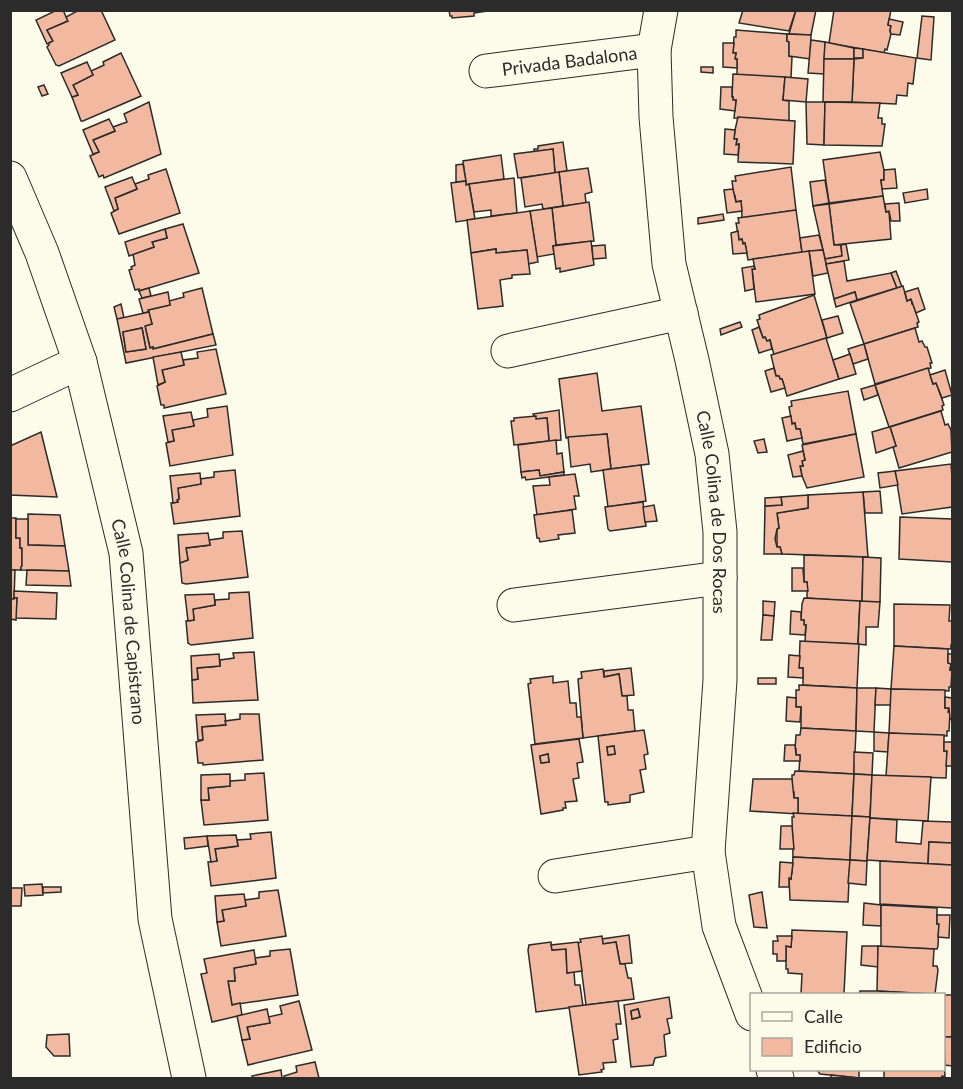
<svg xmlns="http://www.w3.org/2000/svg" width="963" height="1089" font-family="Lato,sans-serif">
<rect width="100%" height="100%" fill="#fdfbea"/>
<g fill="#f2b8a0" stroke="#2b2b2b" stroke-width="1.5" fill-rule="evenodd">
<path d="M 57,10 L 63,10 L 68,21 L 47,30 L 53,41 L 47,44 L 36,20 Z"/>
<path d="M 79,10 L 101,10 L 115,40 L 59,66 L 56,65 L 47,47 L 49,45 L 49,43 L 53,41 L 47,30 L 68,21 L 66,17 Z"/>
<path d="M 449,10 L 487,10 L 487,11 L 474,13 L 474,16 L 452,18 L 452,16 L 450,16 Z"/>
<path d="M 743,10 L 796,10 L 789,31 L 739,23 Z"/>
<path d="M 796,10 L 816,10 L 811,35 L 789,34 Z"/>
<path d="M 834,10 L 891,10 L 888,25 L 891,26 L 890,31 L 891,34 L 887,50 L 885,49 L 884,53 L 829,43 Z"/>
<path d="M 922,16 L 934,17 L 931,60 L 917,58 Z"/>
<path d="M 889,19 L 903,22 L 900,35 L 891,34 L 890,31 L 891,26 L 888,25 Z"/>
<path d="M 736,30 L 787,34 L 787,41 L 789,42 L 789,56 L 792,57 L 791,78 L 737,75 L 737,59 L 735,59 L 736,53 L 733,53 L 734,37 L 736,37 Z"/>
<path d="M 787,34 L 811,35 L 810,59 L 789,56 L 789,42 L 787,41 Z"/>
<path d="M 811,40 L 825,42 L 824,74 L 808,73 Z"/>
<path d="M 825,42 L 854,48 L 854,59 L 824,59 Z"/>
<path d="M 723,43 L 734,43 L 733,53 L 736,53 L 735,59 L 737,59 L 737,68 L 723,67 Z"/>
<path d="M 854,48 L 863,49 L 863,58 L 854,58 Z"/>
<path d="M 863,49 L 916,58 L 913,84 L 908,83 L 907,96 L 897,95 L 896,104 L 852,102 L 854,59 L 863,58 Z"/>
<path d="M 121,53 L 141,96 L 83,121 L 81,121 L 72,97 L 78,95 L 73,85 L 93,75 L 91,71 L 104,65 L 103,62 Z"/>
<path d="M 824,59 L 854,59 L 852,102 L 823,102 Z"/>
<path d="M 87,62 L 93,75 L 73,85 L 78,95 L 72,97 L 61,73 Z"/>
<path d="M 701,67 L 713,67 L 713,73 L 701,72 Z"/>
<path d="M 733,74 L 785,77 L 783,100 L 789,101 L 789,121 L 734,118 L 736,100 L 733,100 L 733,97 L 732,97 Z"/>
<path d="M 785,77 L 808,79 L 806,102 L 783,100 Z"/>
<path d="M 44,85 L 48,94 L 42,96 L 38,87 Z"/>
<path d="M 721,87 L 732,87 L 732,97 L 733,97 L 733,100 L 736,100 L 735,111 L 720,109 Z"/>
<path d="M 149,102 L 161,154 L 104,178 L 103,175 L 99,177 L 90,156 L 99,152 L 93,140 L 115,131 L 113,127 L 127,122 L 124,114 Z"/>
<path d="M 806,102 L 825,102 L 824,145 L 807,144 Z"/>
<path d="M 825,102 L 880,103 L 878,118 L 882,118 L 882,124 L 885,124 L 882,146 L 824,145 Z"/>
<path d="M 738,117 L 795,121 L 793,164 L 738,162 L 739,144 L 736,145 L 737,139 L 734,139 L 735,130 Z"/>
<path d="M 109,119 L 115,131 L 93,140 L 99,152 L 93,154 L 83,130 Z"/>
<path d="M 725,129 L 735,130 L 734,139 L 737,139 L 736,145 L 739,144 L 738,155 L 724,154 Z"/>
<path d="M 563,142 L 567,171 L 555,173 L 553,149 L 534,152 L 534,149 L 538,149 L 538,146 Z"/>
<path d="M 553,149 L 555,173 L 518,178 L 514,154 Z"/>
<path d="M 880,152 L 884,170 L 884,180 L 881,180 L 883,196 L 829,203 L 823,160 Z"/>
<path d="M 501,155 L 504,179 L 466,185 L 463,161 Z"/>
<path d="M 463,164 L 466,181 L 456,182 L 456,165 Z"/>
<path d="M 791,167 L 796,210 L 742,218 L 741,201 L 736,202 L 735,196 L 734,197 L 732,181 L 736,181 L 735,176 Z"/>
<path d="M 588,168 L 592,192 L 585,194 L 586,203 L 563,206 L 559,172 Z"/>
<path d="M 166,169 L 180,213 L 119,234 L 111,213 L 118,209 L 115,198 L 137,189 L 135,184 L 149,179 L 148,175 Z"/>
<path d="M 895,169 L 897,188 L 882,189 L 881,180 L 884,180 L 884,170 Z"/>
<path d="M 559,172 L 563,206 L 543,209 L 542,204 L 525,207 L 521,178 Z"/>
<path d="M 132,177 L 137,189 L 115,198 L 118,209 L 114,211 L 105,187 Z"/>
<path d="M 514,178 L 517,213 L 491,216 L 491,210 L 474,212 L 469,184 Z"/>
<path d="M 825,180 L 829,203 L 813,206 L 810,182 Z"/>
<path d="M 466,181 L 466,185 L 469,184 L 475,219 L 456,222 L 451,183 Z"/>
<path d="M 733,189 L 736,202 L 741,201 L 742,211 L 727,213 L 724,190 Z"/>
<path d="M 927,189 L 928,199 L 905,203 L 903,193 Z"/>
<path d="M 883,196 L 886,212 L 889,211 L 891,239 L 834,245 L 829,204 Z"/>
<path d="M 589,202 L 594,241 L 556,245 L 552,208 Z"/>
<path d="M 899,203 L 900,221 L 891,221 L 889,211 L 886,212 L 885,204 Z"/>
<path d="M 829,204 L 834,245 L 841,245 L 842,256 L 825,259 L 813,206 Z"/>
<path d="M 552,208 L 556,245 L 553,246 L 554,254 L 537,257 L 530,211 Z"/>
<path d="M 796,210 L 802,252 L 748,260 L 745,243 L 743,244 L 742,239 L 739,240 L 736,223 L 739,223 L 738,218 Z"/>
<path d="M 530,211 L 538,262 L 528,264 L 527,250 L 496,253 L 496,249 L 471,253 L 467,220 Z"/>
<path d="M 723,214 L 724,220 L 698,224 L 698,218 Z"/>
<path d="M 183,224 L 199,273 L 139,291 L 139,289 L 135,290 L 129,270 L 132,269 L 131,267 L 135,265 L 133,254 L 154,247 L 152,242 L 167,238 L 165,229 Z"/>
<path d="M 165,229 L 167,238 L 152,242 L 154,247 L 129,256 L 125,242 Z"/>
<path d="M 738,231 L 739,240 L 742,239 L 743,244 L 745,243 L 747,253 L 733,254 L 731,233 Z"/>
<path d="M 819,235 L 823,250 L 802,252 L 800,238 Z"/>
<path d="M 591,241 L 594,265 L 560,272 L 560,268 L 556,269 L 553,246 Z"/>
<path d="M 846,244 L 849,260 L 826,264 L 825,259 L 842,256 L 841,245 Z"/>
<path d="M 605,245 L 606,258 L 593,259 L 592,246 Z"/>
<path d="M 496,249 L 496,253 L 527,250 L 530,274 L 512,275 L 512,278 L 500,280 L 503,306 L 478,309 L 471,253 Z"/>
<path d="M 823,250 L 828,273 L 813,276 L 809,251 Z"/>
<path d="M 809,251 L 815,294 L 756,302 L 752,269 L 755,269 L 753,259 Z"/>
<path d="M 844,261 L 847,281 L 891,273 L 897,288 L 857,300 L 855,292 L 834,299 L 826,264 Z"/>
<path d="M 754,266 L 755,269 L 752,269 L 754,289 L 745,291 L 742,268 Z"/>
<path d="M 896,271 L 902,287 L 897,288 L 891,273 Z"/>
<path d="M 903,286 L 907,301 L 911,299 L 912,304 L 913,304 L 919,322 L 917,323 L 918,327 L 864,344 L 850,303 Z"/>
<path d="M 149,288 L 151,296 L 142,298 L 139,291 Z"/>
<path d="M 202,288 L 213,334 L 153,349 L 153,347 L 150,348 L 145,326 L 152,324 L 148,310 L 170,305 L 169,301 L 184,297 L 183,293 Z"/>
<path d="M 918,288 L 925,309 L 916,313 L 911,299 L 907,301 L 905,292 Z"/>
<path d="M 168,292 L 170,305 L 148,310 L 149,312 L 143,313 L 139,299 Z"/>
<path d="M 855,292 L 857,300 L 836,307 L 834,299 Z"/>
<path d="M 814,295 L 827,338 L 774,355 L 770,340 L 767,341 L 765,337 L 763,338 L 757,320 L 760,319 L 759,315 Z"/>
<path d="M 121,304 L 124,318 L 117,319 L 114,307 Z"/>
<path d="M 149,312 L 152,324 L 145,326 L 150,348 L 153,347 L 153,349 L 213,334 L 216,345 L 126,363 L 117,319 ZM 142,328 L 146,349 L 126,352 L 123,332 Z"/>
<path d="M 838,316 L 843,333 L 827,338 L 822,320 Z"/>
<path d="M 740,322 L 742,327 L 721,335 L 720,329 Z"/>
<path d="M 759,327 L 763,338 L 765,337 L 767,341 L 770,340 L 772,349 L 759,353 L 752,330 Z"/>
<path d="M 142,328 L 146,349 L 126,352 L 123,332 Z"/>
<path d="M 915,328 L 919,342 L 922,341 L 925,347 L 927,347 L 932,363 L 930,363 L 931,368 L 875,384 L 864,344 Z"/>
<path d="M 826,338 L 839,379 L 787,396 L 782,379 L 780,379 L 779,376 L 776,376 L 771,355 Z"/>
<path d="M 864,344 L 868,359 L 853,364 L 848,349 Z"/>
<path d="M 216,349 L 226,394 L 164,408 L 164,405 L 161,405 L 157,386 L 165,382 L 162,370 L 184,365 L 183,360 L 198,358 L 197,352 Z"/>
<path d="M 181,352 L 184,365 L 162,370 L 165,382 L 158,385 L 153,357 Z"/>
<path d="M 850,354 L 856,374 L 839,379 L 833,360 Z"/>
<path d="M 774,368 L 776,376 L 779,376 L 780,379 L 782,379 L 785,388 L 771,392 L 765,371 Z"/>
<path d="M 928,368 L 933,384 L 936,383 L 938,388 L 944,405 L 942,406 L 943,410 L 889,427 L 875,385 Z"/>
<path d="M 945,370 L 952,395 L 942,398 L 936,383 L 933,384 L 930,375 Z"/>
<path d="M 597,373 L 602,411 L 641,406 L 649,464 L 611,469 L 607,434 L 566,438 L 559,379 Z"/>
<path d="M 875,385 L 878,395 L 864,400 L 861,389 Z"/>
<path d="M 848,391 L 856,434 L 803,444 L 800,429 L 796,429 L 795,423 L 792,424 L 789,407 L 792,406 L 791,401 Z"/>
<path d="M 227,406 L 233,455 L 170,466 L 166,443 L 174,441 L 172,430 L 194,426 L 193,420 L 208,417 L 207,409 Z"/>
<path d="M 559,410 L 561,440 L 549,441 L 547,418 L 536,419 L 533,414 Z"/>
<path d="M 941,411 L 945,425 L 948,424 L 951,430 L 952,452 L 899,468 L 893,447 L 896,446 L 890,427 Z"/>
<path d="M 191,412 L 194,426 L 172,430 L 174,441 L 168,442 L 163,416 Z"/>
<path d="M 536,416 L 536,419 L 547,418 L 549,441 L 514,445 L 511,421 L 514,421 L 514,418 Z"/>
<path d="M 791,416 L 792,424 L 795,423 L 796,429 L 800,429 L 802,438 L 787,441 L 782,418 Z"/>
<path d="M 889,427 L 890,427 L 896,446 L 876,453 L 872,432 Z"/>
<path d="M 41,432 L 57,497 L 10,495 L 10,446 Z"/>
<path d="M 607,434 L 611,469 L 591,472 L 590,464 L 571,467 L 568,437 Z"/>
<path d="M 856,434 L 864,477 L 807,488 L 802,476 L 800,466 L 803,466 L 802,461 L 805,460 L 802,445 Z"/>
<path d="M 764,439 L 767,452 L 758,453 L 754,441 Z"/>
<path d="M 556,440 L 557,454 L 562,453 L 564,472 L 540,476 L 539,470 L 521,472 L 518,445 Z"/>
<path d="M 803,451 L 805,460 L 802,461 L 803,466 L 800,466 L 802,476 L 793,477 L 788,455 Z"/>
<path d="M 951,464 L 952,477 L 952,507 L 902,514 L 895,471 Z"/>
<path d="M 641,465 L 646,501 L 608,507 L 603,470 Z"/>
<path d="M 235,470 L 240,516 L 174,524 L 171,503 L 178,502 L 177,500 L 179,499 L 178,488 L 201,484 L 200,479 L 214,477 L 214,472 Z"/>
<path d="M 539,470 L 540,476 L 564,472 L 564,475 L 526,480 L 525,477 L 522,478 L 521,472 Z"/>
<path d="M 895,471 L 898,485 L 880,488 L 878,473 Z"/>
<path d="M 200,473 L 201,484 L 178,488 L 179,499 L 177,500 L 178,502 L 173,503 L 170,476 Z"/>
<path d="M 575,474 L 579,496 L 574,496 L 576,509 L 537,515 L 533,486 L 550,485 L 549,477 Z"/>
<path d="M 880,491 L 882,513 L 865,513 L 863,492 Z"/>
<path d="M 863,492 L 868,557 L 782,554 L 780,547 L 777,547 L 777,529 L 779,528 L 777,513 L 808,508 L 808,495 Z"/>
<path d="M 808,495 L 808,508 L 777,513 L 779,528 L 777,529 L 775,539 L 777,547 L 780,547 L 782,554 L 764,554 L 765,506 L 782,505 L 781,497 Z"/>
<path d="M 781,497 L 782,505 L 765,506 L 765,498 Z"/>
<path d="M 643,502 L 646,526 L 610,531 L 608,529 L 605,507 Z"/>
<path d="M 654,505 L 657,521 L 645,522 L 643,507 Z"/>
<path d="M 572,510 L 575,533 L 558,535 L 559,539 L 540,542 L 539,538 L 537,538 L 534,515 Z"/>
<path d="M 28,514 L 60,515 L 65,546 L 28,545 Z"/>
<path d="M 900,517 L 952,519 L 952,562 L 899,559 Z"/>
<path d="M 10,518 L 16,518 L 16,538 L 20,538 L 20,548 L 22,548 L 22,566 L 21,567 L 21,570 L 10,570 Z"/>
<path d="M 16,519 L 28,519 L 28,545 L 65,546 L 69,571 L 21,570 L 21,567 L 22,566 L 22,548 L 20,548 L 20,538 L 16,538 Z"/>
<path d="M 242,531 L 248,577 L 186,584 L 182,583 L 180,563 L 188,560 L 186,548 L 210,545 L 209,540 L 223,538 L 223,532 Z"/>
<path d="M 208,533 L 210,545 L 186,548 L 188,560 L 180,563 L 178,535 Z"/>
<path d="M 804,555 L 863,557 L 862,602 L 807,598 L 807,582 L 804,582 Z"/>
<path d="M 863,557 L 881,558 L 880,602 L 862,602 Z"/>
<path d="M 792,568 L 803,568 L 804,582 L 807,582 L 808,591 L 792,591 Z"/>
<path d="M 10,570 L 15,570 L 14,599 L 10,599 Z"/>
<path d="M 27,570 L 69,571 L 71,586 L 26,585 Z"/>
<path d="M 14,591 L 57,593 L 56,619 L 15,618 L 17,598 L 14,598 Z"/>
<path d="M 249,592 L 253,638 L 191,645 L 188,643 L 186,621 L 194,620 L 193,609 L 215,605 L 215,600 L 229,599 L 229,593 Z"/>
<path d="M 214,594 L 215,605 L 193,609 L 194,620 L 188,621 L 185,595 Z"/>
<path d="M 14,598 L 17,598 L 16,620 L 11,619 L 10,616 L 10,599 L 14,599 Z"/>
<path d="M 804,598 L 860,601 L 858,644 L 805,642 L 806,625 L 804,625 L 804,620 L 801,620 L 802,604 Z"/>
<path d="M 763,601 L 775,602 L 774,616 L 763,615 Z"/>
<path d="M 860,601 L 880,602 L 878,627 L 866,627 L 866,645 L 858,644 Z"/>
<path d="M 894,604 L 950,605 L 949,621 L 952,621 L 952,645 L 951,645 L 951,649 L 894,646 Z"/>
<path d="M 791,611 L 801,612 L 801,620 L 804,620 L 804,625 L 806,625 L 805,635 L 790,634 Z"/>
<path d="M 763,615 L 774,616 L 772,640 L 761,640 Z"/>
<path d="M 800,641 L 859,644 L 857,688 L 803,685 L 803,668 L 799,668 Z"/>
<path d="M 894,646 L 948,649 L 948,663 L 951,664 L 950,670 L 952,670 L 951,687 L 949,687 L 949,691 L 891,689 Z"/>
<path d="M 254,652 L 258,700 L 193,703 L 192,680 L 198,679 L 197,668 L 220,666 L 220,660 L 234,658 L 233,653 Z"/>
<path d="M 219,654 L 220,666 L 197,668 L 198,679 L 192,680 L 191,656 Z"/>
<path d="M 948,654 L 952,654 L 952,675 L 952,670 L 950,670 L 951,664 L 948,663 Z"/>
<path d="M 789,655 L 800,656 L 799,668 L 803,668 L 803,678 L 788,677 Z"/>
<path d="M 631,668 L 634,695 L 622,696 L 619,674 L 604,677 L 604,671 Z"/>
<path d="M 603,669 L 604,677 L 619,674 L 622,696 L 627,696 L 628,710 L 633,710 L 635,731 L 583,738 L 578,679 L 582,678 L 581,672 Z"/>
<path d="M 553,676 L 553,683 L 568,681 L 570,703 L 576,703 L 577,717 L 581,717 L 583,738 L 535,744 L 528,684 L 531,683 L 530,679 Z"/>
<rect x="758" y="678" width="18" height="6"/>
<path d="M 799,685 L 857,688 L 856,731 L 801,728 L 801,707 L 796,707 L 796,690 L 799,690 Z"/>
<path d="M 857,688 L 876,688 L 874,732 L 856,731 Z"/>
<path d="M 876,688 L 891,689 L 891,705 L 875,705 Z"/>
<path d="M 891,689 L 945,690 L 945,708 L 949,708 L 948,712 L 950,712 L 949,731 L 947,731 L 947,736 L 889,733 Z"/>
<path d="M 787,697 L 796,698 L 796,707 L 801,707 L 800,722 L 786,721 Z"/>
<path d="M 945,697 L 952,698 L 952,720 L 950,719 L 949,708 L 945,708 Z"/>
<path d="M 225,714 L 226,725 L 202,727 L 203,740 L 198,740 L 196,715 Z"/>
<path d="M 240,714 L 259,714 L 263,760 L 203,765 L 203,763 L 198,763 L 196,742 L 203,740 L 202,727 L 226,725 L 225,721 L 240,719 Z"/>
<path d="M 801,728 L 856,731 L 854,774 L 799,771 L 800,755 L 796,755 L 796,749 L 795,749 L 796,735 L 800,735 Z"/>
<path d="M 644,730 L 648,754 L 644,755 L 646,769 L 640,770 L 644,792 L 630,795 L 630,802 L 608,805 L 608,802 L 605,802 L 598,736 ZM 614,746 L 615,754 L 608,755 L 607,747 Z"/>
<path d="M 874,732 L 889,733 L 888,752 L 874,751 Z"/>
<path d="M 889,733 L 944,735 L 944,751 L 947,751 L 947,757 L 946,778 L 886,776 Z"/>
<path d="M 579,739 L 583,762 L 577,763 L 579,778 L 573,779 L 577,801 L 565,802 L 566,808 L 563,808 L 563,810 L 541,814 L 531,745 ZM 548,754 L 549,762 L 541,763 L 540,756 Z"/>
<path d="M 944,742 L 952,742 L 952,766 L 946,766 L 947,751 L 944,751 Z"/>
<path d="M 785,745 L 795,745 L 796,755 L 800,755 L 800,761 L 784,761 Z"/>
<path d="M 614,746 L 615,754 L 608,755 L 607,747 Z"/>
<path d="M 854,752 L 873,753 L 872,775 L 854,774 Z"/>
<path d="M 548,754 L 549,762 L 541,763 L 540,756 Z"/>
<path d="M 795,771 L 854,774 L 852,816 L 798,814 L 798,798 L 794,798 L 794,792 L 792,792 L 792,775 L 794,775 Z"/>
<path d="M 264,773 L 268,820 L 204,825 L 201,800 L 209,800 L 208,788 L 230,786 L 230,781 L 245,780 L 245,774 Z"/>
<path d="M 230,774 L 230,786 L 208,788 L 209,800 L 201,800 L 201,775 Z"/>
<path d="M 854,774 L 872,775 L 870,817 L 852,816 Z"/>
<path d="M 872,775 L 931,777 L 928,821 L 870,818 Z"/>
<path d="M 753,779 L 792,779 L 794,798 L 798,798 L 798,814 L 750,811 Z"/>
<path d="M 793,813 L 852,816 L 850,860 L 793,857 L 792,817 L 794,817 Z"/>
<path d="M 852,816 L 870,817 L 867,861 L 850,860 Z"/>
<path d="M 870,818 L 897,820 L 896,842 L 921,844 L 923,821 L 952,822 L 952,843 L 929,842 L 928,864 L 867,860 Z"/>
<path d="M 781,826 L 792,826 L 794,849 L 780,849 Z"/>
<path d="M 271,832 L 276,878 L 211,886 L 208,862 L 217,861 L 215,849 L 238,846 L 237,840 L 251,839 L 250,834 Z"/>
<path d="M 236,835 L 238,846 L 215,849 L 217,861 L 211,862 L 207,836 Z"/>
<path d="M 207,836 L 208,846 L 185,849 L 184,838 Z"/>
<path d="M 929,842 L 952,843 L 952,865 L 928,864 Z"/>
<path d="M 793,857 L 850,860 L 848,902 L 790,900 L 789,878 L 791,879 L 791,873 L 792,873 Z"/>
<path d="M 850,860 L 867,861 L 866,885 L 848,883 Z"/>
<path d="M 880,861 L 952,865 L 952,908 L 880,904 Z"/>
<path d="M 780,862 L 793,863 L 791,879 L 789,878 L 789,887 L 779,887 Z"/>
<path d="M 42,884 L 43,895 L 25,896 L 24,885 Z"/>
<path d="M 43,887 L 61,887 L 61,892 L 43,893 Z"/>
<path d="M 10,888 L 22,888 L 21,906 L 10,906 Z"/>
<path d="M 278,890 L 286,936 L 221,946 L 217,922 L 224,921 L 222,910 L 246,906 L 245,900 L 259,898 L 259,892 Z"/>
<path d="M 762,892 L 767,928 L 754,927 L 749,895 Z"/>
<path d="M 244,894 L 246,906 L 222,910 L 224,921 L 217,922 L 215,896 Z"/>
<path d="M 864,903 L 881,905 L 881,926 L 863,925 Z"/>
<path d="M 881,905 L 937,908 L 937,924 L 939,924 L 938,946 L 937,949 L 881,947 Z"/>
<path d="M 937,915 L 950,915 L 949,938 L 938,937 L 939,924 L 937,924 Z"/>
<path d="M 792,930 L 847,932 L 844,994 L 801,994 L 802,974 L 788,973 L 788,969 L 786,969 L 786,946 L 791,947 Z"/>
<path d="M 629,935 L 632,963 L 620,964 L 616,942 L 603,944 L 602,939 Z"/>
<path d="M 602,936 L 603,944 L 616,942 L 620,964 L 625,964 L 628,978 L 631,978 L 634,999 L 586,1005 L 578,943 L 581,942 L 580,939 Z"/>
<path d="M 777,936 L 792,936 L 791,947 L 786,946 L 786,961 L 777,961 L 777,954 L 773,954 L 773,941 L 778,941 Z"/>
<path d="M 551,942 L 552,950 L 566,949 L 567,973 L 574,972 L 575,985 L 580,985 L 583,1006 L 536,1012 L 528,950 L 529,945 Z"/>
<path d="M 578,942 L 582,971 L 567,973 L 566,949 L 552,950 L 551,945 Z"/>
<path d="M 862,946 L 878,946 L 878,967 L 861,965 Z"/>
<path d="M 878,946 L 934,949 L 933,966 L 937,966 L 938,970 L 935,994 L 877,991 Z"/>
<path d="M 290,949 L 298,995 L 232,1005 L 228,981 L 235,981 L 234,968 L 256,964 L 255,958 L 270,956 L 270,951 Z"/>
<path d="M 254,950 L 256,964 L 234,968 L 235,981 L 228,981 L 232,1005 L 240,1003 L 242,1015 L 212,1022 L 201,974 L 207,973 L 204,959 Z"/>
<path d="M 860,991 L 877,991 L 927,994 L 860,994 Z"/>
<rect x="944" y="995" width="8" height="42"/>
<path d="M 669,997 L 672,1018 L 667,1019 L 670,1033 L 664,1035 L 666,1056 L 655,1058 L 653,1065 L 631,1067 L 624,1005 ZM 638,1009 L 640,1017 L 632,1019 L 631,1011 Z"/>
<path d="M 299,1001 L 312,1050 L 248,1065 L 242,1040 L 250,1039 L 247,1027 L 270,1023 L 268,1017 L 282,1014 L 280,1006 Z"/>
<path d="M 618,1001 L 621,1024 L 616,1024 L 618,1039 L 613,1040 L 616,1062 L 603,1063 L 604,1069 L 601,1070 L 602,1072 L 579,1075 L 569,1007 Z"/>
<path d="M 267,1009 L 270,1023 L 247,1027 L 250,1039 L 242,1040 L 237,1016 Z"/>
<path d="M 638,1009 L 640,1017 L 632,1019 L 631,1011 Z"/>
<path d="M 69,1034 L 70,1056 L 54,1056 L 46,1047 L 47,1035 Z"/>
<path d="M 944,1037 L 952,1037 L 952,1066 L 945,1065 Z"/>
<path d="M 944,1054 L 945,1077 L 942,1076 L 942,1078 L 884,1078 L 884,1070 L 944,1070 Z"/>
<path d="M 315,1062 L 319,1078 L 284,1078 L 284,1076 L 297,1072 L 296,1066 Z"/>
<path d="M 281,1070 L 282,1078 L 253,1078 L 252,1076 Z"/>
<path d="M 817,1070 L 859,1070 L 859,1078 L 820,1074 Z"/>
<path d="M 831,1075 L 859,1078 L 887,1078 L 831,1078 Z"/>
</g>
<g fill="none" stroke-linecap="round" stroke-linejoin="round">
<g stroke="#2b2b2b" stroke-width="35">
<g id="street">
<path id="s1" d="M 661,10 L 654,50 L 656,117 L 669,264 L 692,360 L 712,454 L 720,532 L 720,680 L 708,852 L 719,926 L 752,1014"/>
<path id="s2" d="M 486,71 L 654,50"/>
<path d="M 508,351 L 681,313"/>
<path d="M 10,395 L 80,362"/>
<path d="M 514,605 L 720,578"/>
<path d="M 555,876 L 708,852"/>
<path d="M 773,1070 L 777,1078"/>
</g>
</g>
<g stroke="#2b2b2b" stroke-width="35">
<g id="secondary">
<path id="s3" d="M 10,178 L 42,253 L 80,362 L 126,553 L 155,919 L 189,1078"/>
</g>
</g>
<use href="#street" stroke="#fdfbea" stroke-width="33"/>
<use href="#secondary" stroke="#fdfbea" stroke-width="33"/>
</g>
<g text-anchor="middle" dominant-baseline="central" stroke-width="4.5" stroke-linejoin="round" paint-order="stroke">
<g font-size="18" fill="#2b2b2b" stroke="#fdfbea">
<text stroke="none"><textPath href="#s2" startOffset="84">Privada Badalona</textPath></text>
<text stroke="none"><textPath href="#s1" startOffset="508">Calle Colina de Dos Rocas</textPath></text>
<text stroke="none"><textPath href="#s3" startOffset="462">Calle Colina de Capistrano</textPath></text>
</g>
</g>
<rect width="963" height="1089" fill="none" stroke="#2b2b2b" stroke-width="24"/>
<rect x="750" y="993" width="195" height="78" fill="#fdfbea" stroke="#a9a89e" stroke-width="1.5"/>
<rect x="762" y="1012" width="30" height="9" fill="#fdfbea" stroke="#a9a89e" stroke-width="1.5"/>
<text x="804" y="1023" font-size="18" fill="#2b2b2b">Calle</text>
<rect x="762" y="1038" width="30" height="18" fill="#f2b8a0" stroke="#a9a89e" stroke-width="1.5"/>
<text x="804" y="1053" font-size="18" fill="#2b2b2b">Edificio</text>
</svg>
